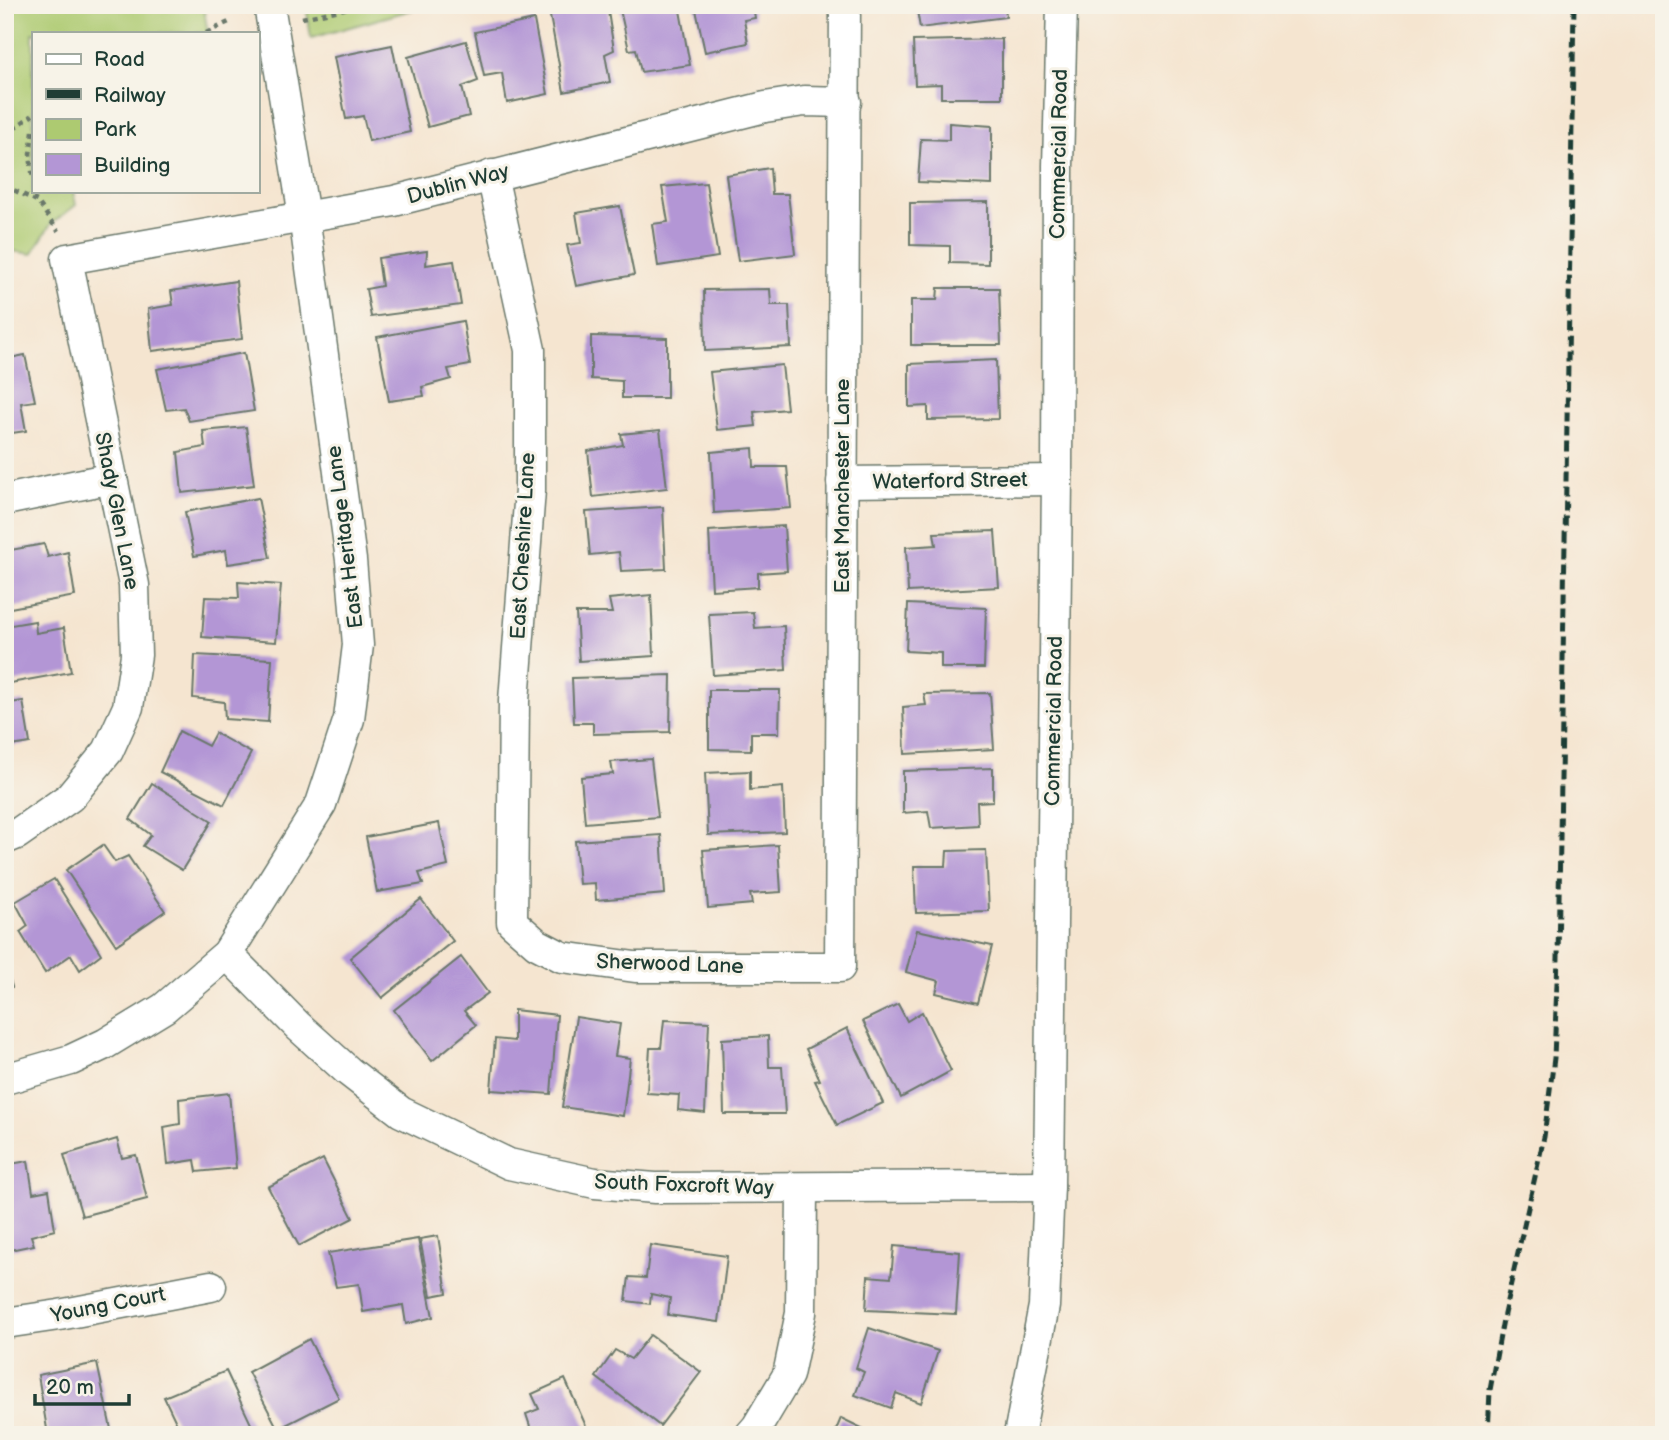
<svg xmlns="http://www.w3.org/2000/svg" width="1669" height="1440" font-family="'Balsamiq Sans',sans-serif">
<rect width="100%" height="100%" fill="#f7f3e8"/>
<filter id="ink" filterUnits="userSpaceOnUse"><feTurbulence type="fractalNoise" baseFrequency=".0143" numOctaves="2"/><feDisplacementMap in="SourceGraphic" scale="14" xChannelSelector="R" yChannelSelector="G"/><feConvolveMatrix kernelMatrix="1 2 1 2 8 2 1 2 1" color-interpolation-filters="sRGB"/></filter>
<filter id="wash" filterUnits="userSpaceOnUse"><feTurbulence type="fractalNoise" baseFrequency=".00686" numOctaves="4" result="noise"/><feDisplacementMap in="SourceGraphic" scale="28" xChannelSelector="R" yChannelSelector="G"/><feGaussianBlur stdDeviation="1.57" result="paint"/><feColorMatrix in="noise" values="0 0 0 0 0 0 0 0 0 0 0 0 0 0 0 0 0 1.4 0 .05"/><feComposite in="paint" operator="in"/></filter>
<g filter="url(#wash)">
<rect width="100%" height="100%" fill="#f5e5d0"/>
<g fill="#adca71" stroke="#668452" stroke-width="2">
<path d="M 5,5 L 203,5 L 208,33 L 33,33 L 33,191 L 73,191 L 76,205 L 51,224 L 32,254 L 5,250 Z"/>
<path d="M 306,5 L 429,5 L 311,38 Z"/>
</g>
<g id="blocks">
<g fill="#b396d5">
<path d="M 548,5 L 607,5 L 614,50 L 605,54 L 610,82 L 564,92 Z"/>
<path d="M 619,5 L 679,5 L 690,65 L 641,72 L 636,49 L 629,50 Z"/>
<path d="M 695,5 L 753,5 L 755,18 L 744,20 L 748,43 L 705,52 Z"/>
<path d="M 916,5 L 1005,5 L 1006,17 L 920,28 Z"/>
<path d="M 534,20 L 548,94 L 507,103 L 502,73 L 484,76 L 475,32 Z"/>
<path d="M 1002,39 L 1002,98 L 941,98 L 941,84 L 915,85 L 913,41 Z"/>
<path d="M 466,41 L 478,81 L 462,87 L 469,116 L 428,127 L 408,57 Z"/>
<path d="M 392,45 L 410,132 L 369,141 L 363,116 L 346,119 L 334,57 Z"/>
<path d="M 949,123 L 992,126 L 992,185 L 918,182 L 921,139 L 949,140 Z"/>
<path d="M 770,168 L 772,194 L 788,194 L 795,254 L 738,261 L 726,175 Z"/>
<path d="M 706,183 L 718,257 L 658,266 L 652,224 L 668,222 L 662,187 Z"/>
<path d="M 988,202 L 988,264 L 950,263 L 950,246 L 910,245 L 910,203 Z"/>
<path d="M 620,206 L 634,275 L 576,286 L 567,245 L 581,243 L 576,213 Z"/>
<path d="M 427,251 L 426,265 L 454,261 L 461,305 L 371,317 L 366,289 L 382,286 L 378,258 Z"/>
<path d="M 236,281 L 242,339 L 152,351 L 148,309 L 173,305 L 171,291 Z"/>
<path d="M 938,288 L 999,288 L 1001,345 L 911,345 L 911,300 L 937,300 Z"/>
<path d="M 770,289 L 771,305 L 789,305 L 791,347 L 705,351 L 704,290 Z"/>
<path d="M 463,321 L 470,365 L 448,369 L 451,379 L 422,387 L 424,396 L 389,401 L 377,337 Z"/>
<path d="M 591,336 L 667,338 L 667,398 L 622,398 L 622,381 L 591,379 Z"/>
<path d="M 244,353 L 254,411 L 189,421 L 184,408 L 166,410 L 157,369 Z"/>
<path d="M 25,355 L 35,401 L 21,403 L 26,431 L 5,434 L 5,359 Z"/>
<path d="M 996,360 L 998,419 L 928,420 L 928,406 L 909,407 L 909,364 Z"/>
<path d="M 782,365 L 787,409 L 754,412 L 756,426 L 717,430 L 710,372 Z"/>
<path d="M 246,427 L 254,485 L 182,493 L 178,452 L 205,447 L 203,431 Z"/>
<path d="M 660,430 L 667,488 L 593,497 L 588,451 L 623,445 L 621,434 Z"/>
<path d="M 753,448 L 754,467 L 787,467 L 791,508 L 714,513 L 711,452 Z"/>
<path d="M 258,498 L 270,558 L 228,564 L 226,550 L 194,556 L 185,512 Z"/>
<path d="M 663,507 L 666,569 L 621,571 L 619,552 L 590,555 L 586,512 Z"/>
<path d="M 784,526 L 787,571 L 758,573 L 758,587 L 712,590 L 709,531 Z"/>
<path d="M 995,531 L 999,587 L 908,592 L 906,547 L 936,545 L 934,533 Z"/>
<path d="M 44,544 L 48,557 L 68,552 L 75,596 L 5,609 L 5,551 Z"/>
<path d="M 238,582 L 281,585 L 276,642 L 202,637 L 205,597 L 239,598 Z"/>
<path d="M 651,595 L 654,656 L 579,661 L 576,613 L 612,613 L 609,599 Z"/>
<path d="M 908,604 L 986,608 L 984,668 L 941,668 L 941,653 L 906,651 Z"/>
<path d="M 753,612 L 755,628 L 784,626 L 786,670 L 713,675 L 709,614 Z"/>
<path d="M 35,621 L 36,633 L 64,628 L 71,672 L 5,684 L 5,626 Z"/>
<path d="M 195,655 L 272,659 L 268,722 L 225,719 L 224,702 L 193,698 Z"/>
<path d="M 671,675 L 670,732 L 593,734 L 593,723 L 574,723 L 572,678 Z"/>
<path d="M 709,690 L 780,690 L 779,733 L 751,733 L 751,750 L 709,749 Z"/>
<path d="M 990,693 L 994,749 L 905,754 L 903,707 L 926,705 L 924,694 Z"/>
<path d="M 23,701 L 30,743 L 5,747 L 5,704 Z"/>
<path d="M 179,731 L 208,746 L 215,733 L 251,753 L 224,805 L 160,772 Z"/>
<path d="M 651,759 L 658,817 L 585,823 L 581,777 L 613,774 L 611,762 Z"/>
<path d="M 993,768 L 993,801 L 977,802 L 978,825 L 931,828 L 928,811 L 903,813 L 903,771 Z"/>
<path d="M 750,771 L 750,790 L 783,787 L 785,832 L 708,835 L 705,773 Z"/>
<path d="M 152,783 L 212,821 L 182,870 L 143,846 L 151,835 L 130,819 Z"/>
<path d="M 439,823 L 448,866 L 419,873 L 423,884 L 377,892 L 366,837 Z"/>
<path d="M 661,835 L 665,894 L 596,900 L 595,883 L 579,884 L 575,841 Z"/>
<path d="M 103,845 L 115,862 L 128,856 L 165,911 L 116,945 L 66,870 Z"/>
<path d="M 778,845 L 781,892 L 750,894 L 752,904 L 708,908 L 703,850 Z"/>
<path d="M 986,850 L 989,911 L 916,913 L 914,866 L 946,866 L 947,851 Z"/>
<path d="M 54,879 L 101,954 L 80,970 L 71,955 L 45,973 L 20,932 L 28,926 L 15,902 Z"/>
<path d="M 421,899 L 453,941 L 382,998 L 350,958 Z"/>
<path d="M 917,930 L 992,946 L 978,1003 L 936,993 L 939,981 L 906,972 Z"/>
<path d="M 461,957 L 488,993 L 464,1011 L 476,1025 L 432,1061 L 394,1010 Z"/>
<path d="M 5,961 L 12,987 L 5,989 Z"/>
<path d="M 898,1004 L 907,1021 L 922,1012 L 951,1071 L 901,1098 L 863,1021 Z"/>
<path d="M 514,1010 L 557,1015 L 551,1094 L 491,1090 L 495,1039 L 514,1041 Z"/>
<path d="M 576,1017 L 620,1024 L 615,1056 L 630,1058 L 623,1116 L 562,1107 Z"/>
<path d="M 664,1020 L 709,1022 L 705,1113 L 678,1110 L 679,1095 L 647,1093 L 650,1048 L 661,1048 Z"/>
<path d="M 847,1028 L 883,1103 L 837,1125 L 815,1081 L 820,1080 L 806,1049 Z"/>
<path d="M 768,1036 L 769,1067 L 782,1067 L 785,1114 L 724,1114 L 722,1039 Z"/>
<path d="M 229,1093 L 236,1168 L 197,1172 L 195,1160 L 168,1164 L 164,1127 L 180,1124 L 179,1099 Z"/>
<path d="M 117,1139 L 122,1158 L 136,1155 L 147,1199 L 82,1216 L 64,1155 Z"/>
<path d="M 323,1159 L 353,1218 L 299,1246 L 268,1187 Z"/>
<path d="M 28,1161 L 33,1193 L 49,1190 L 55,1230 L 31,1236 L 34,1245 L 5,1251 L 5,1165 Z"/>
<path d="M 438,1236 L 447,1293 L 431,1296 L 420,1239 Z"/>
<path d="M 418,1239 L 433,1317 L 406,1324 L 403,1305 L 363,1312 L 359,1284 L 336,1287 L 328,1253 Z"/>
<path d="M 650,1245 L 727,1256 L 719,1322 L 668,1315 L 670,1298 L 651,1294 L 650,1304 L 626,1301 L 629,1277 L 646,1278 Z"/>
<path d="M 894,1246 L 960,1252 L 956,1314 L 866,1310 L 868,1276 L 891,1278 Z"/>
<path d="M 869,1328 L 938,1351 L 921,1403 L 896,1393 L 891,1408 L 855,1395 L 864,1372 L 856,1368 Z"/>
<path d="M 650,1335 L 701,1372 L 660,1426 L 596,1377 L 615,1350 L 631,1359 Z"/>
<path d="M 309,1339 L 339,1398 L 278,1429 L 248,1372 Z"/>
<path d="M 97,1363 L 111,1429 L 77,1435 L 48,1435 L 38,1375 Z"/>
<path d="M 226,1371 L 252,1426 L 235,1435 L 182,1435 L 164,1397 Z"/>
<path d="M 565,1379 L 590,1435 L 533,1435 L 526,1414 L 539,1409 L 532,1394 Z"/>
<path d="M 841,1418 L 876,1435 L 834,1435 Z"/>
</g>
</g>
</g>
<g filter="url(#ink)">
<use href="#blocks" fill-opacity="0" stroke="#6a786b" stroke-width="2"/>
<g fill="none" stroke-linecap="round" stroke-linejoin="round">
<g stroke="#6a786b" stroke-width="33">
<g id="minor">
<path d="M 492,175 L 530,350 L 530,490 L 514,701 L 512,922 L 537,944 L 562,957 L 635,967 L 840,967 L 845,5"/>
<path d="M 842,482 L 1057,480"/>
<path d="M 5,500 L 112,478"/>
<path d="M 5,839 L 17,834 L 70,797 L 108,751 L 128,707 L 136,655 L 134,585 L 67,259 L 394,201 L 765,107 L 804,101 L 846,102"/>
<path d="M 227,954 L 298,1026 L 348,1071 L 401,1112 L 509,1164 L 595,1183 L 655,1188 L 1049,1186"/>
<path d="M 5,1079 L 71,1060 L 105,1044 L 164,1008 L 227,954 L 321,804 L 349,719 L 358,645 L 351,560 L 304,216 L 269,5"/>
<path d="M 5,1323 L 59,1315 L 211,1286"/>
<path d="M 750,1435 L 757,1427 L 788,1375 L 801,1313 L 802,1189"/>
<path d="M 1019,1435 L 1044,1306 L 1049,1186 L 1057,480 L 1058,166 L 1062,5"/>
</g>
</g>
<g stroke="#6a786b" stroke-width="4.5" stroke-dasharray="5 5" stroke-linecap="butt">
<path d="M 302,18 L 363,5"/>
<path d="M 206,33 L 231,21"/>
<path d="M 33,131 L 30,154 L 33,180"/>
<path d="M 5,134 L 33,115"/>
<path d="M 5,186 L 37,201 L 58,231"/>
</g>
<use href="#minor" stroke="#fff" stroke-width="30"/>
<path stroke="#1f3d34" stroke-width="5" stroke-dasharray="10 5" stroke-linecap="butt" d="M 1488,1435 L 1490,1390 L 1504,1314 L 1544,1137 L 1554,1058 L 1558,958 L 1574,5"/>
</g>
</g>
<g text-anchor="middle" dominant-baseline="central" stroke-width="6" stroke-linejoin="round" paint-order="stroke">
<g font-size="21" fill="#1f3d34" stroke="#f7f3e8">
<text transform="translate(1059 154) rotate(-89)">Commercial Road</text>
<text transform="translate(458 184) rotate(-15)">Dublin Way</text>
<text transform="translate(950 481) rotate(-1)">Waterford Street</text>
<text transform="translate(842 486) rotate(-90)">East Manchester Lane</text>
<text transform="translate(117 511) rotate(79)">Shady Glen Lane</text>
<text transform="translate(345 537) rotate(-97)">East Heritage Lane</text>
<text transform="translate(523 546) rotate(-87)">East Cheshire Lane</text>
<text transform="translate(1054 721) rotate(-89)">Commercial Road</text>
<text transform="translate(670 964) rotate(2)">Sherwood Lane</text>
<text transform="translate(684 1185) rotate(2)">South Foxcroft Way</text>
<text transform="translate(108 1305) rotate(-11)">Young Court</text>
</g>
</g>
<rect width="1669" height="1440" fill="none" stroke="#f7f3e8" stroke-width="28"/>
<rect x="32" y="32" width="228" height="161" fill="#f7f3e8" stroke="#a1aaa0" stroke-width="2"/>
<rect x="46" y="54" width="35" height="10" fill="#ffffff" stroke="#a1aaa0" stroke-width="2"/>
<text x="94" y="66" font-size="21" fill="#1f3d34">Road</text>
<rect x="46" y="89" width="35" height="10" fill="#1f3d34" stroke="#a1aaa0" stroke-width="2"/>
<text x="94" y="102" font-size="21" fill="#1f3d34">Railway</text>
<rect x="46" y="119" width="35" height="21" fill="#adca71" stroke="#a1aaa0" stroke-width="2"/>
<text x="94" y="136" font-size="21" fill="#1f3d34">Park</text>
<rect x="46" y="154" width="35" height="21" fill="#b396d5" stroke="#a1aaa0" stroke-width="2"/>
<text x="94" y="172" font-size="21" fill="#1f3d34">Building</text>
<path d="M35 1394v10h94v-10" fill="none" stroke="#1f3d34" stroke-width="3.5"/>
<text x="46" y="1394" font-size="21" fill="#1f3d34" stroke="#f7f3e8" stroke-width="5" paint-order="stroke">20 m</text>
</svg>
